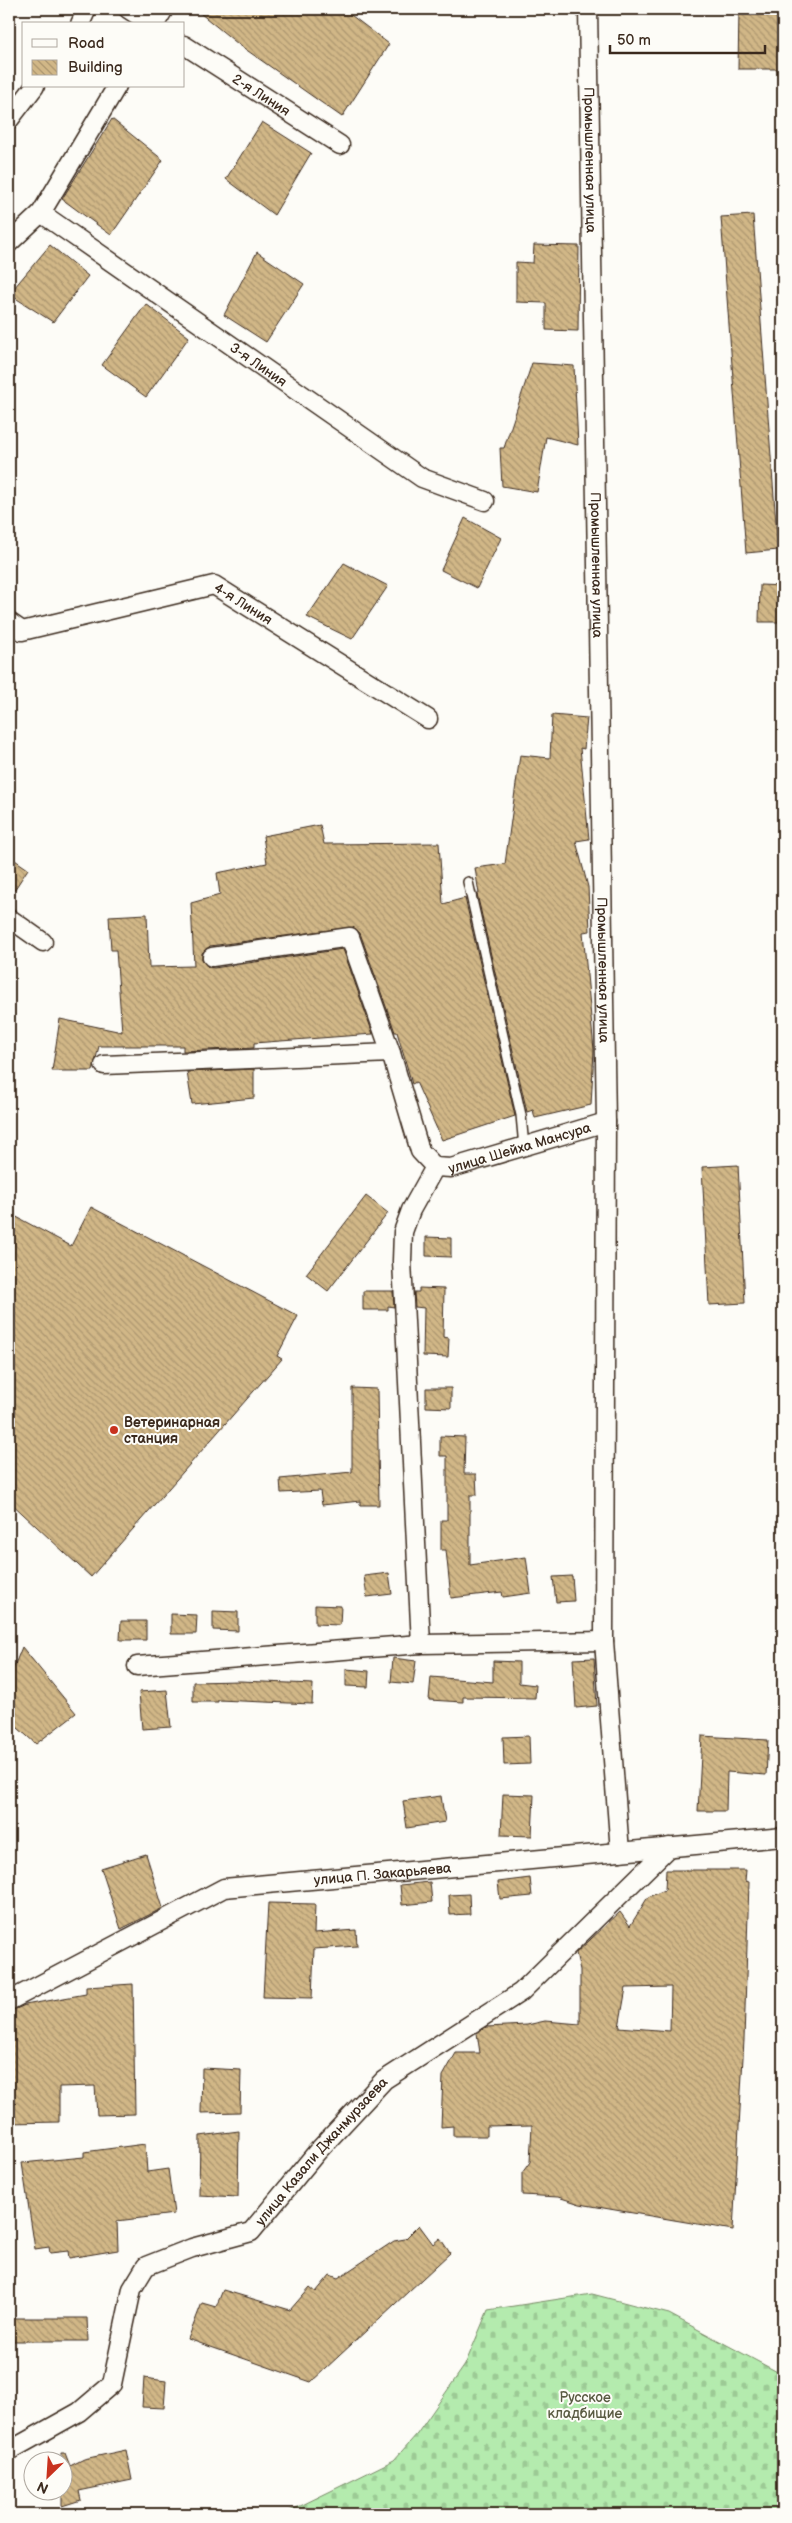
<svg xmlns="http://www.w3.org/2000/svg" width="792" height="2523" font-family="'Balsamiq Sans',sans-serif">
<defs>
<pattern id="cemetery-stones" width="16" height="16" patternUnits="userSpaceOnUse" patternTransform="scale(1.25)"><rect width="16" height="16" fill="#b4ebae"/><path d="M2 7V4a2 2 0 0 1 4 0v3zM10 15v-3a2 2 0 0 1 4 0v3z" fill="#9cca95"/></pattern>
<pattern id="building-back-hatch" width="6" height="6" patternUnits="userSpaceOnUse" patternTransform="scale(1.25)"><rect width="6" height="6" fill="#d1b787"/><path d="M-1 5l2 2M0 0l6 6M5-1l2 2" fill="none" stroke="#ab956e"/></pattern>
</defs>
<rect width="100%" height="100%" fill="#fdfcf7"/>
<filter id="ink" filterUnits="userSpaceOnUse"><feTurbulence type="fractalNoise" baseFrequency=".02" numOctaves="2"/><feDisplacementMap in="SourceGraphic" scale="10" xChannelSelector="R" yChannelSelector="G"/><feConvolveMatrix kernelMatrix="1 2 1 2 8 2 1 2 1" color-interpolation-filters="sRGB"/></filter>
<g filter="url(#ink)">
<path fill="url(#cemetery-stones)" stroke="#788a66" d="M 592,2294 L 669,2314 L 783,2375 L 783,2514 L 284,2514 L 394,2460 L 417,2434 L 465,2365 L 488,2310 Z"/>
<g fill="url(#building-back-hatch)" stroke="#3b2a1e" fill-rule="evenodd">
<path d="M 195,9 L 343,9 L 389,44 L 342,117 L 238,44 Z"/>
<path d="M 739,10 L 779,11 L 778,69 L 738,69 Z"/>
<path d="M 112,119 L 163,160 L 111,235 L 62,199 Z"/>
<path d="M 262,122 L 311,153 L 274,215 L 226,179 Z"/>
<path d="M 753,215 L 778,550 L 746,553 L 721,217 Z"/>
<path d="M 50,245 L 88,276 L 53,322 L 9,294 Z"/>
<path d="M 534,245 L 579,246 L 578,331 L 546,330 L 546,303 L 516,302 L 516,262 L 533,263 Z"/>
<path d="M 257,252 L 304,284 L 266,342 L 224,315 Z"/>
<path d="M 146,304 L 189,337 L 146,397 L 102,365 Z"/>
<path d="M 532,363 L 574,366 L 578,445 L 546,437 L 537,492 L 502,486 L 500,448 L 504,448 Z"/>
<path d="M 465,518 L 501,538 L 477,588 L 441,570 Z"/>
<path d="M 344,563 L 388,586 L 352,639 L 307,617 Z"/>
<path d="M 760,585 L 783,586 L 783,622 L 759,622 Z"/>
<path d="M 552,715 L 587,718 L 584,749 L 580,748 L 589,839 L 576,841 L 588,887 L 590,931 L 583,932 L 594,1050 L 591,1105 L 535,1118 L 533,1110 L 527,1112 L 477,894 L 479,894 L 475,868 L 505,864 L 520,755 L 550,758 Z"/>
<path d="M 320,825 L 324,844 L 439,843 L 443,904 L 465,898 L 515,1116 L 442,1140 L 416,1082 L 412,1084 L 397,1032 L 395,1032 L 360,933 L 353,927 L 210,946 L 202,953 L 202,959 L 208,967 L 214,968 L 343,949 L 373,1034 L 254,1043 L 254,1048 L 183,1051 L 183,1046 L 99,1046 L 93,1071 L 52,1071 L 60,1019 L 122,1032 L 116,950 L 111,950 L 109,916 L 147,914 L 149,967 L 194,966 L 191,903 L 220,895 L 217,873 L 267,863 L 263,836 Z"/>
<path d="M 9,856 L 28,869 L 9,898 Z"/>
<path d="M 254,1069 L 254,1098 L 192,1104 L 187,1072 Z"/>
<path d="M 738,1165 L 745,1303 L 709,1305 L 702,1167 Z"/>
<path d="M 366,1196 L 388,1213 L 328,1291 L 306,1274 Z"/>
<path d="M 91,1207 L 298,1316 L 277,1356 L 282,1359 L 91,1577 L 9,1501 L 9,1213 L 71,1246 Z"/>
<path d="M 426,1237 L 451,1238 L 451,1257 L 426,1256 Z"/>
<path d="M 419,1288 L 444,1289 L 443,1337 L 449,1338 L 448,1357 L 423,1356 L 424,1308 L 415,1307 L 414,1292 L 419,1292 Z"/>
<path d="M 363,1291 L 393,1291 L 394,1307 L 388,1306 L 388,1310 L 363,1310 Z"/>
<path d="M 352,1388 L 377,1389 L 379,1505 L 360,1505 L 360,1501 L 322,1505 L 320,1491 L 281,1493 L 280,1479 L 352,1472 Z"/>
<path d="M 426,1388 L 451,1388 L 451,1408 L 426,1407 Z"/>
<path d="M 440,1436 L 465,1437 L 464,1474 L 476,1474 L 477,1495 L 470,1495 L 470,1565 L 526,1557 L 531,1593 L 503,1597 L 502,1592 L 451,1598 L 446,1550 L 441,1550 L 441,1520 L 447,1520 L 447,1456 L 440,1456 Z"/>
<path d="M 389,1573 L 392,1594 L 367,1597 L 364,1576 Z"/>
<path d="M 572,1576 L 574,1601 L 556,1602 L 553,1577 Z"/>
<path d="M 315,1605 L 341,1606 L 340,1625 L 315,1624 Z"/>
<path d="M 213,1611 L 238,1612 L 238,1631 L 213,1630 Z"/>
<path d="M 171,1614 L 197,1615 L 196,1634 L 171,1634 Z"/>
<path d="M 121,1621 L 146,1621 L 146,1640 L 120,1640 Z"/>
<path d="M 22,1647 L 76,1713 L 36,1744 L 9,1720 L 9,1679 Z"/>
<path d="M 393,1658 L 416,1661 L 413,1684 L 391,1682 Z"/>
<path d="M 594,1658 L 597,1706 L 576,1708 L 573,1659 Z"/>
<path d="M 493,1661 L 519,1662 L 519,1683 L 536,1685 L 535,1698 L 463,1697 L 463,1702 L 429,1700 L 431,1677 L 493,1682 Z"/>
<path d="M 346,1669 L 369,1671 L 368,1687 L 346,1686 Z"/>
<path d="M 240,1681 L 313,1684 L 312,1704 L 218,1700 L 218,1702 L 193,1702 L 193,1682 Z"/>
<path d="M 167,1690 L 171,1727 L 142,1729 L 139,1692 Z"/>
<path d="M 529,1736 L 530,1764 L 504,1765 L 503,1737 Z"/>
<path d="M 702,1736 L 768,1740 L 766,1775 L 727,1772 L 726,1811 L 698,1811 Z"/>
<path d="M 503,1794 L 534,1795 L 532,1836 L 501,1835 Z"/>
<path d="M 441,1796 L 445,1822 L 407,1828 L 403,1801 Z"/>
<path d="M 146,1854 L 163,1908 L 121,1929 L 101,1868 Z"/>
<path d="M 666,1870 L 746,1870 L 745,1881 L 749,1882 L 744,2040 L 733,2230 L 580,2204 L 558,2197 L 522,2195 L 522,2173 L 530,2162 L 532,2125 L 487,2126 L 487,2136 L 453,2136 L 453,2126 L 441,2127 L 443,2076 L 456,2053 L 480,2053 L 477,2033 L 486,2027 L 527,2025 L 545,2021 L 580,2024 L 580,1970 L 576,1953 L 620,1912 L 630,1926 L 648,1897 L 665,1890 ZM 671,1987 L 670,2031 L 619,2027 L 626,1988 Z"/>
<path d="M 530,1878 L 532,1896 L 500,1899 L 498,1882 Z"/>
<path d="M 430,1882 L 432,1902 L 402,1905 L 400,1885 Z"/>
<path d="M 469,1894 L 470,1914 L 450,1915 L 449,1895 Z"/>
<path d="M 268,1903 L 315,1904 L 314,1933 L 356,1930 L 357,1946 L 314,1949 L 312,1998 L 263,1997 Z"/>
<path d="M 133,1984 L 135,2114 L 97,2115 L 95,2086 L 59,2087 L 59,2122 L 9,2123 L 9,2012 L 25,2005 L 86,1994 L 86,1987 Z"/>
<path d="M 202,2068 L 241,2070 L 240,2112 L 201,2113 Z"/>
<path d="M 239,2131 L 238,2197 L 199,2195 L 200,2136 Z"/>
<path d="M 145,2144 L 147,2172 L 168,2169 L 174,2214 L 117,2221 L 118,2250 L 69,2258 L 68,2251 L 50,2253 L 49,2247 L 35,2249 L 22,2163 L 84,2157 L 84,2152 Z"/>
<path d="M 419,2225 L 433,2244 L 440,2238 L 450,2253 L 311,2382 L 188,2339 L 202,2303 L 216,2307 L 223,2290 L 290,2310 L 310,2287 L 316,2292 L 330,2275 L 338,2278 L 394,2241 L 405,2239 Z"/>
<path d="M 9,2318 L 87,2318 L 88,2341 L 9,2341 Z"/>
<path d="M 144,2378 L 166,2381 L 164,2408 L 142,2407 Z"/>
<path d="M 126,2450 L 132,2480 L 79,2491 L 81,2500 L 62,2506 L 62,2453 L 65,2453 L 70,2466 L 84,2459 Z"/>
</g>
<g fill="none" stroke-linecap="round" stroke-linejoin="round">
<g stroke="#3b2a1e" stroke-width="12">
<path id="service" d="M 468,882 L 521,1115 L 524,1147"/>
</g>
<g stroke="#3b2a1e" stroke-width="21">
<g id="minor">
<path d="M 128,9 L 151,24"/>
<path id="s1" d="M 588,9 L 606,1122 L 604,1641 L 620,1852"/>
<path d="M 80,24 L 87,9"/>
<path d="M 155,24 L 164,9"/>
<path id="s2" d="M 184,45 L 340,145"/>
<path d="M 9,120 L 35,86"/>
<path id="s3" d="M 41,213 L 422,478 L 485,501"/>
<path d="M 9,243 L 41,213 L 117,86"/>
<path id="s4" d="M 9,622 L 22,631 L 214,585 L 428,719"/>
<path d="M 9,918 L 43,942"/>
<path id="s5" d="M 212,957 L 350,937 L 391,1053 L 420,1151 L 435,1167 L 451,1168 L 606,1122"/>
<path d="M 104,1065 L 391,1053"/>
<path d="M 421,1644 L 402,1261 L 403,1232 L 411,1210 L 435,1167"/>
<path d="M 137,1666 L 421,1644 L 604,1641"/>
<path id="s6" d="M 9,2001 L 224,1888 L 783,1837"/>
<path id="s7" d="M 9,2451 L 79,2412 L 112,2384 L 132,2289 L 146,2266 L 192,2248 L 251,2232 L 317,2152 L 384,2080 L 521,1992 L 669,1847"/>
</g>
</g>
<use href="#service" stroke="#fdfcf7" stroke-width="9"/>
<use href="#minor" stroke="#fdfcf7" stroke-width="18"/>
</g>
</g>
<circle fill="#c8321e" stroke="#fdfcf7" stroke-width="2" cx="114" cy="1430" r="5"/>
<g text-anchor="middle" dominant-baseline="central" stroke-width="4" stroke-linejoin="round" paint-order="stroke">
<g font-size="14" fill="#3b2a1e" stroke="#fdfcf7">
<text stroke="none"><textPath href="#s2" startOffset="92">2-я Линия</textPath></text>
<text stroke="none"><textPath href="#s1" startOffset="151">Промышленная улица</textPath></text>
<text stroke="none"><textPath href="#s3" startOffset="265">3-я Линия</textPath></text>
<text stroke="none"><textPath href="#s1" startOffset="556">Промышленная улица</textPath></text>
<text stroke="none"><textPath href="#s4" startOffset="248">4-я Линия</textPath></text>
<text stroke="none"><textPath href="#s1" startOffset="961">Промышленная улица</textPath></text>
<text stroke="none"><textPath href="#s5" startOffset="474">улица Шейха Мансура</textPath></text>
<text stroke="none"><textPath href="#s6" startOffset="402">улица П. Закарьяева</textPath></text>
<text stroke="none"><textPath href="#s7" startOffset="465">улица Казали Джанмурзаева</textPath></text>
</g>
<g font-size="14" font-weight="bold" fill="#3b2a1e" stroke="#fdfcf7" text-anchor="start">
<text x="124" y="1422">Ветеринарная<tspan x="124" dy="16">станция</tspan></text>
</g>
<g font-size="14" fill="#595a42" stroke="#fdfcf7">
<text x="585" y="2397">Русское<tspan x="585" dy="16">кладбищие</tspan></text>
</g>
</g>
<rect width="792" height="2523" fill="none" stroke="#fdfcf7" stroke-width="30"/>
<rect x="15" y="15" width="762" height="2493" fill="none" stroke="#3b2a1e" stroke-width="2" filter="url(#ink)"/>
<rect x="22" y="22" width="162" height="65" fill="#fdfcf7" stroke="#afa8a0"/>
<rect x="32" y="39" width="25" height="8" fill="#fdfcf7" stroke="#afa8a0"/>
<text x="68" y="48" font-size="15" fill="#3b2a1e">Road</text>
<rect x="32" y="60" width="25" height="15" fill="url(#building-back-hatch)" stroke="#afa8a0"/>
<text x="68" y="72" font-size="15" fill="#3b2a1e">Building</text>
<g transform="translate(48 2476) rotate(205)"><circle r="24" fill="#fdfcf7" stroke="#afa8a0"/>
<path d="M0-4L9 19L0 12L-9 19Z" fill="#c8321e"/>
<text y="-8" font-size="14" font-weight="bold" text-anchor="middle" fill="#3b2a1e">N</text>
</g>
<path d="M610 45v8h155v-8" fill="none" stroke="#3b2a1e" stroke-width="2.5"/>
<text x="617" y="45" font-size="15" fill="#3b2a1e" stroke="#fdfcf7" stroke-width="4" paint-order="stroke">50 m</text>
</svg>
